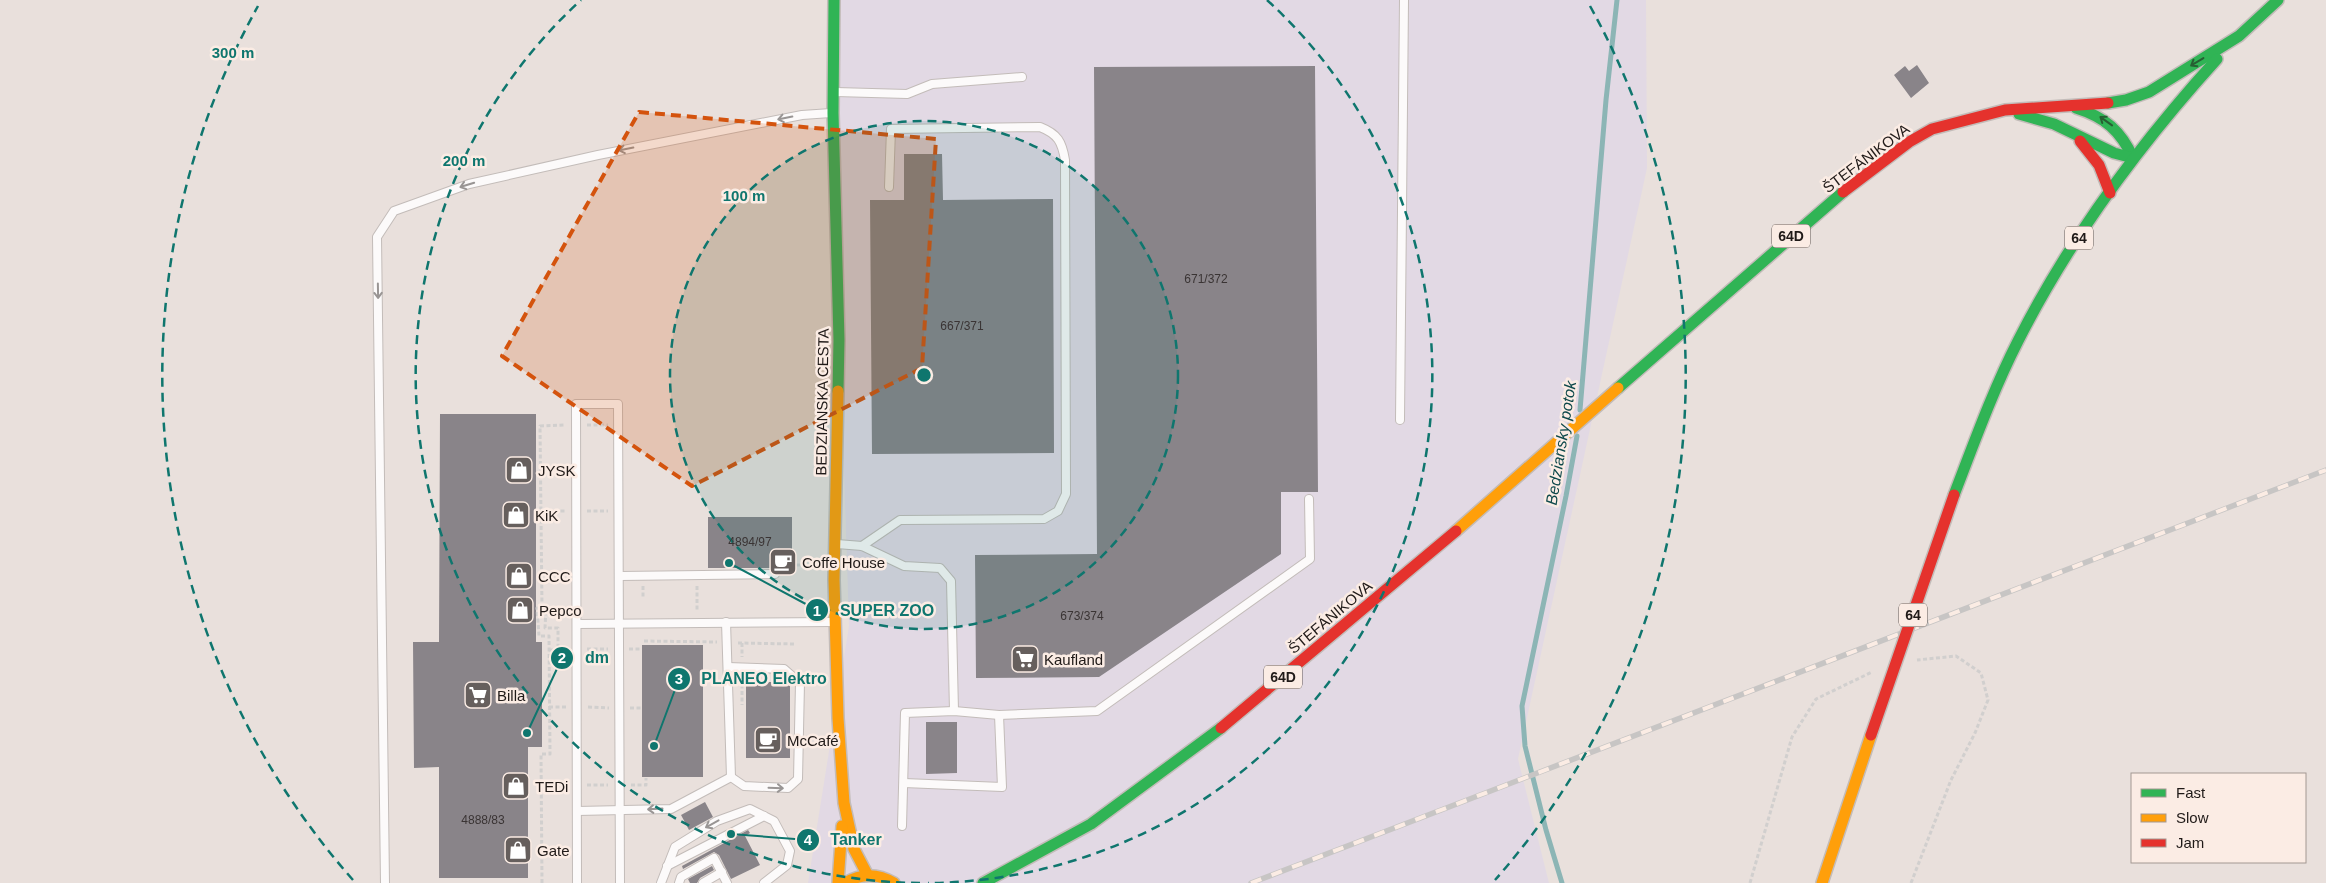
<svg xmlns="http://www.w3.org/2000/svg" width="2326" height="883" font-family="Helvetica,sans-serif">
<rect width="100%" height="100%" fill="#e9e0dc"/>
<path fill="#e2d9e4" d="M 834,0 L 1646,0 L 1647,168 L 1518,759 L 1549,883 L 808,883 L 849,626 L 832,95 Z"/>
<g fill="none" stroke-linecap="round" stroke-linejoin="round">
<g stroke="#8cb5b5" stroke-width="5">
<path d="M 1580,410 L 1606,100 L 1617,0"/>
<path d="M 1562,883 L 1546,830 L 1525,746 L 1522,706 L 1566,496 L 1577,436"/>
</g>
</g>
<g fill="#898489">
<path d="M 1917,65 L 1929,83 L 1911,98 L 1894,75 L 1905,66 L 1909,71 Z"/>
<path d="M 1315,66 L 1318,492 L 1281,492 L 1281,554 L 1099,677 L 976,678 L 975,555 L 1097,554 L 1094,67 Z"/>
<path d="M 904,154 L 942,154 L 943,200 L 1053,199 L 1054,453 L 872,454 L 870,200 L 904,200 Z"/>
<path d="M 440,414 L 536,414 L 536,642 L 542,642 L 542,747 L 528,747 L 528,878 L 439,878 L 439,767 L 414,768 L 413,642 L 439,642 Z"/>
<rect x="708" y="517" width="84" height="51"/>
<rect x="642" y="645" width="61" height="132"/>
<rect x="746" y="682" width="44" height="76"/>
<path d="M 926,722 L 957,722 L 957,773 L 926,774 Z"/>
<path d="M 705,802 L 713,817 L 689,830 L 681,815 Z"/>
<path d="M 748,830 L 750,833 L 745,836 L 760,865 L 731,879 L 719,855 L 714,852 L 683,869 L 682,866 Z"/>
<path d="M 712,866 L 714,870 L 700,878 L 697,883 L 690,883 L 688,879 Z"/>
</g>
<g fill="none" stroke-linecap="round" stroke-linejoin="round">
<g stroke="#c3bcb9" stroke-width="10">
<g id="lane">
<path d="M 836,92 L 907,94 L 932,84 L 1022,77"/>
<path d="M 1400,420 L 1404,0"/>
<path d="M 837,544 L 862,546 L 904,566 L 940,568 L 951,581 L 954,711"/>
<path d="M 862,546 L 900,520 L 1044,519 L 1058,511 L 1066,494 L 1065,160 C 1062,142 1058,134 1040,127 L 891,129 L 889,187"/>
<path d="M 620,576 L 775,574"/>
<path d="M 726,622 L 731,777"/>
<path d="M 577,624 L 833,622"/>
<path d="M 728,667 L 784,669 L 800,683 L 798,779 L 788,788 L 744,786 L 731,777"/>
<path d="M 904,783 L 1002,787 L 999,715"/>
<path d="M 577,811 L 671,809 L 731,777"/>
<path d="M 902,826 L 905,713 L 954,711 L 999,715 L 1097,711 L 1310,559 L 1309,499"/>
<path d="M 667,866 L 764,816"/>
<path d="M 385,883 L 377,237 L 394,211 L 469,184 L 598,155 L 802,115 L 831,113"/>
<path d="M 577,883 L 576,404 L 618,404 L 620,883"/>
<path d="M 661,883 L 675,847 L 717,821 L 750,809 L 774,821 L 790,851 L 787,865 L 764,883"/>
<path d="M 679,883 L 681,877 L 714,858 L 727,883"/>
<path d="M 703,883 L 722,872"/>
</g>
</g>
<g stroke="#c3bcb9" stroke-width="14">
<g id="fast">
<path d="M 834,0 L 833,113 L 839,340 L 838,391"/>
<path d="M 2108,103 L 2126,100 L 2149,92 L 2239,36 L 2278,0"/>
<path d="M 2076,108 C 2105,117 2121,131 2133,158"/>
<path d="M 2019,114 L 2054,124 L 2114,153 L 2133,158"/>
<path d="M 1618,388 L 1843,192"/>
<path d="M 1954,495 C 1974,443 1993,390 2018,341 C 2070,238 2140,144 2217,59"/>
<path d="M 983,883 L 1091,824 L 1221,728"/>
</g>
</g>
<g stroke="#c3bcb9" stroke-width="14">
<g id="slow">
<path d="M 838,391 L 834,580 L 838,718 L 844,803 L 854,849 L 867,874"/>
<path d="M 1456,531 L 1618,388"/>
<path d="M 838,883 L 842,826"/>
<path d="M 845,883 C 862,873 877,873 894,883"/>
<path d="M 1822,883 L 1871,735"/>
</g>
</g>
<g stroke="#c3bcb9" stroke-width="14">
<g id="jam">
<path d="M 2080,141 L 2099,165 L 2110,193"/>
<path d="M 1843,192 L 1909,142 L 1932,129 L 2005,110 L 2108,103"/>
<path d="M 1221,728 L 1456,531"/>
</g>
</g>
<g stroke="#d1cfce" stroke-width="3" stroke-dasharray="4 2.5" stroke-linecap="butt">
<path d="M 587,425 L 608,425"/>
<path d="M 541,511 L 566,511"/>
<path d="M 587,511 L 608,511"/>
<path d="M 790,565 L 800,565"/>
<path d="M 643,586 L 643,597"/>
<path d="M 697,586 L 697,610"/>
<path d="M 542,608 L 540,426 L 565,425"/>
<path d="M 644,641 L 717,642"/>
<path d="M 738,643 L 795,644"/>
<path d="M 742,643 L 742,657"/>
<path d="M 587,649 L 608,649"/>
<path d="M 629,649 L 641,649"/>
<path d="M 549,650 L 566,650"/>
<path d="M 742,678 L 742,705"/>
<path d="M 549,707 L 566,707"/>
<path d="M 588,707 L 609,708"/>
<path d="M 630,708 L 642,708"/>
<path d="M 542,784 L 565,784"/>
<path d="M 587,785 L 608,785"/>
<path d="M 631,785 L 646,785 L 646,778"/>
<path d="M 542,883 L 541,754 L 550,754 L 549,636 L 539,636 L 537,608 L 546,609 L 545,628 L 558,628 L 558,650"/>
<path d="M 1750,883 L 1792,737 L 1816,699 L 1872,672"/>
<path d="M 1911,883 L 1951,780 L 1975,733 L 1988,700 L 1981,673 L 1956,656 L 1917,660"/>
</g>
<use href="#lane" stroke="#fcfafa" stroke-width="8"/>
<use href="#fast" stroke="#30b455" stroke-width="11"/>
<use href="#slow" stroke="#ff9f0a" stroke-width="11"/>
<use href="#jam" stroke="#e5322d" stroke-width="11"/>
<g stroke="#c7c5c4" stroke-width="5.5">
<path id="rail" d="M 1251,883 L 2326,470"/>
</g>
<use href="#rail" stroke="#fbece4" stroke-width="4" stroke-dasharray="11" stroke-linecap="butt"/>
<g stroke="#c3bcb9" stroke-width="14" stroke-linecap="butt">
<path id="jam-bridge" d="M 1871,735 L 1954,495"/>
</g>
<use href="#jam-bridge" stroke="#e5322d" stroke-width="11"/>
</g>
<defs><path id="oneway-shaft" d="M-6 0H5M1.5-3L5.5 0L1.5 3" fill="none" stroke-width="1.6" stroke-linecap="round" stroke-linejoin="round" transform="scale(1.25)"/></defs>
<g stroke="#275f33">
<use href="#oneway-shaft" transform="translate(2197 62) rotate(149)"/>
<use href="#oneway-shaft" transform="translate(2106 121) rotate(-144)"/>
</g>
<g stroke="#999594">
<use href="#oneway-shaft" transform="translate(785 118) rotate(169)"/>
<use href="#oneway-shaft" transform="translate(626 149) rotate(169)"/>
<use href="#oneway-shaft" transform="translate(467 185) rotate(163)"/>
<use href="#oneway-shaft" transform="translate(378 291) rotate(89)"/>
<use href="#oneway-shaft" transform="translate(776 788) rotate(2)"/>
<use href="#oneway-shaft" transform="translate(655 809) rotate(177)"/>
<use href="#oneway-shaft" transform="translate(712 824) rotate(151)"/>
</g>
<path fill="#d4530d" fill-opacity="0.2" stroke="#d4530d" stroke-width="4" stroke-dasharray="10 6" stroke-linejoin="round" d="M 639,112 L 936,139 L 922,368 L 692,486 L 502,356 Z"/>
<circle cx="924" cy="375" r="254" fill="#0f766e" fill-opacity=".12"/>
<g fill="none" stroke="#0f766e" stroke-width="2.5" stroke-dasharray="9 6">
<circle cx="924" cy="375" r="254"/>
<path d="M920 883A508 508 0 0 1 581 0M1267 0A508 508 0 0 1 928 883"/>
<path d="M353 880A762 762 0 0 1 258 6M1590 6A762 762 0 0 1 1495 880"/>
</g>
<defs>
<g id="shop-square" transform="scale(1.4375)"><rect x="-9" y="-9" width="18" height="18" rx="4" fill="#665f5d" stroke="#fbece4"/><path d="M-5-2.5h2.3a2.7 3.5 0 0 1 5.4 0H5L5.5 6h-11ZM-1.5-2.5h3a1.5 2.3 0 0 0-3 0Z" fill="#fff"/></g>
<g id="cafe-square" transform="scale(1.4375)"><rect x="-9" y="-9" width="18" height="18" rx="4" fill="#665f5d" stroke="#fbece4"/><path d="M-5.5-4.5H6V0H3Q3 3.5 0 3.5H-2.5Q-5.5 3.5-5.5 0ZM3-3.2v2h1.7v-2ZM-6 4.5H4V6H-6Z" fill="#fff"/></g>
<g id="supermarket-square" transform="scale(1.4375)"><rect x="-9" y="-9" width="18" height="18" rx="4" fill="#665f5d" stroke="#fbece4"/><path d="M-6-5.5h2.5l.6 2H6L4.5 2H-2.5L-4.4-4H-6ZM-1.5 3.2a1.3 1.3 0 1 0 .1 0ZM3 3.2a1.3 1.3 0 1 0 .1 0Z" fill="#fff"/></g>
</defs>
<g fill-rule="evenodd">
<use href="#shop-square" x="519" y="470"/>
<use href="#shop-square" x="516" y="515"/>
<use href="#cafe-square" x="783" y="562"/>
<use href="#shop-square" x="519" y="576"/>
<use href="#shop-square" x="520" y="610"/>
<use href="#supermarket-square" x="1025" y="659"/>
<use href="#supermarket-square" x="478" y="695"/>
<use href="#cafe-square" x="768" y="740"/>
<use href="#shop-square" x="516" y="786"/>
<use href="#shop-square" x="518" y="850"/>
</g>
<g text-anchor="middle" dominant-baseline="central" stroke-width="5" stroke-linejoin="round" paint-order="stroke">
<g font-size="12" fill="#3a3434">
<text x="1206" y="279">671/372</text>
<text x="962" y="326">667/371</text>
<text x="750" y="542">4894/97</text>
<text x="1082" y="616">673/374</text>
<text x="483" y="820">4888/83</text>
</g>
<g fill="#fbece4" stroke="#625955" stroke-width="1">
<rect x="1772" y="224.5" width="38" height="23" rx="4"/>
<rect x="2065" y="226.5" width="28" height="23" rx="4"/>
<rect x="1899" y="603.5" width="28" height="23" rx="4"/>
<rect x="1264" y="665.5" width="38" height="23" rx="4"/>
</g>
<g font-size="14" font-weight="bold" fill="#201a18">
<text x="1791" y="236">64D</text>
<text x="2079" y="238">64</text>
<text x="1913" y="615">64</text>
<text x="1283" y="677">64D</text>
</g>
<g font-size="15" fill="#201a18" stroke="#fbece4">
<text transform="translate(1866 158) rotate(-37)">ŠTEFÁNIKOVA</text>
<text transform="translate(822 402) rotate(-89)">BEDZIANSKA CESTA</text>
<text transform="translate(1330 617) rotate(-40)">ŠTEFÁNIKOVA</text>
</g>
<g font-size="15" fill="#201a18" stroke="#fbece4" text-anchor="start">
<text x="538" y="470">JYSK</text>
<text x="535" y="515">KiK</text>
<text x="802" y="562">Coffe House</text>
<text x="538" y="576">CCC</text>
<text x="539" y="610">Pepco</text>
<text x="1044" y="659">Kaufland</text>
<text x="497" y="695">Billa</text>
<text x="787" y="740">McCafé</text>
<text x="535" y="786">TEDi</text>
<text x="537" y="850">Gate</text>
</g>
<g font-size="16" font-style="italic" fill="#0f494b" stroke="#fbece4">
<text transform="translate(1561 443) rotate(-81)">Bedziansky potok</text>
</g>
</g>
<circle cx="924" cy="375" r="8" fill="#0f766e" stroke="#fbece4" stroke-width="2.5"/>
<g font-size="15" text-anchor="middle" font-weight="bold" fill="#0f766e" stroke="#fbece4" stroke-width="5" stroke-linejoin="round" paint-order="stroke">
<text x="233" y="58">300 m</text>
<text x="464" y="166">200 m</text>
<text x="744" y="201">100 m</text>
</g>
<path fill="none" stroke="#0f766e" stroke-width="2" d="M729 563L817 610M527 733L562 658M654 746L679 679M731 834L808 840"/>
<g fill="#0f766e" stroke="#fbece4" stroke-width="2">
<circle cx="729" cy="563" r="5"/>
<circle cx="527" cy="733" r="5"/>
<circle cx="654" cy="746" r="5"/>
<circle cx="731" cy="834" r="5"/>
<circle cx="817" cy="610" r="12"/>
<circle cx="562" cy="658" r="12"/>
<circle cx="679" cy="679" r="12"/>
<circle cx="808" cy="840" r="12"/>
</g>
<g font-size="15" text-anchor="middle" font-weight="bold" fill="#fff">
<text x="817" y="616">1</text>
<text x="562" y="663">2</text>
<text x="679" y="684">3</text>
<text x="808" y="845">4</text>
</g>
<g font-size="16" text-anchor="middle" font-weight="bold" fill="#0f766e" stroke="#fbece4" stroke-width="5" stroke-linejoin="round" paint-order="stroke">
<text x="887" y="616">SUPER ZOO</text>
<text x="597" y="663">dm</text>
<text x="764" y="684">PLANEO Elektro</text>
<text x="856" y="845">Tanker</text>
</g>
<rect x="2131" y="773" width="175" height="90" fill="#fbece4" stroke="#a39892"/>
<rect x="2141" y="789" width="25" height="8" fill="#30b455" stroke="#a39892"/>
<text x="2176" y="798" font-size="15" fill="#201a18">Fast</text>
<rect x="2141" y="814" width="25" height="8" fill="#ff9f0a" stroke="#a39892"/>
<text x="2176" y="823" font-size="15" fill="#201a18">Slow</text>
<rect x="2141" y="839" width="25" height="8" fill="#e5322d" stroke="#a39892"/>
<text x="2176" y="848" font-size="15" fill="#201a18">Jam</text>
</svg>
